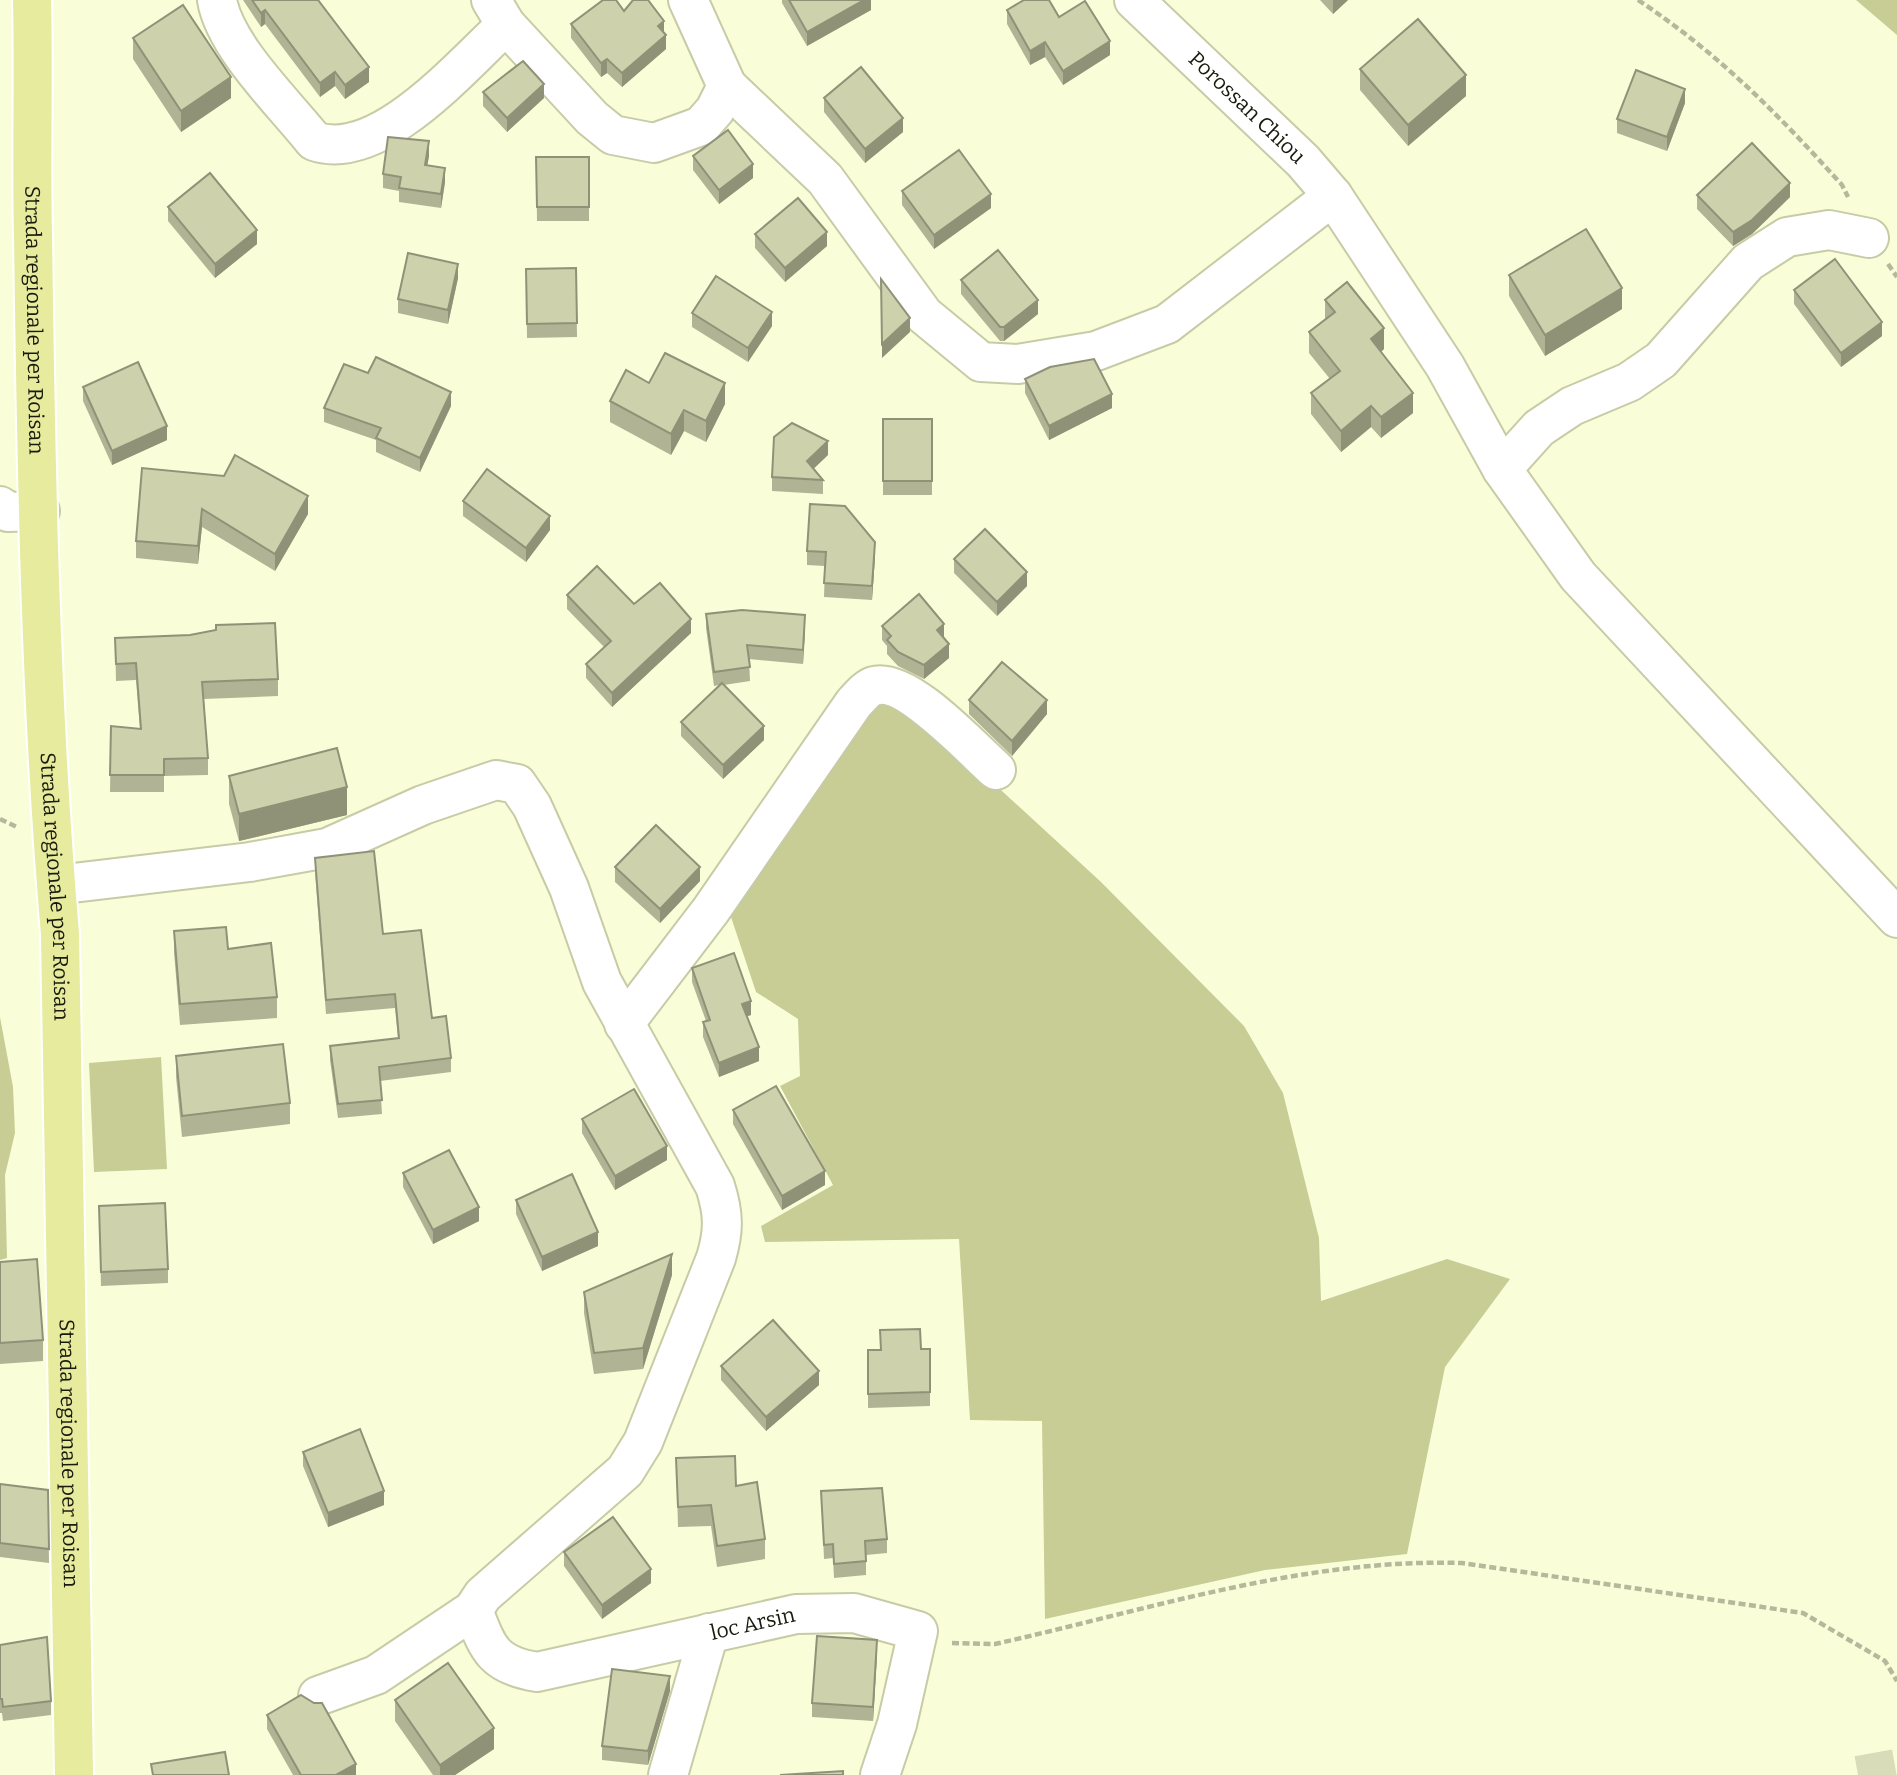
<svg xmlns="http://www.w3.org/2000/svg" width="1897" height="1775" font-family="Bitter,serif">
<rect width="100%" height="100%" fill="#fafed8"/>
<g fill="#c7cd95">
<path d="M 1856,0 L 1897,0 L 1897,35 Z"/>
<path d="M 903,700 L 1101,882 L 1244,1026 L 1283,1093 L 1319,1238 L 1321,1301 L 1447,1259 L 1510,1279 L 1445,1367 L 1407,1554 L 1265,1570 L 1045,1619 L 1042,1421 L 970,1420 L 959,1239 L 765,1242 L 761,1226 L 833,1185 L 780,1086 L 800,1076 L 798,1019 L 756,992 L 727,905 L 866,709 Z"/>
<path d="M 0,1017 L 13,1087 L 15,1133 L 5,1175 L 7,1258 L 0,1260 Z"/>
<path d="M 161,1057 L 167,1169 L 94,1172 L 89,1063 Z"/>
</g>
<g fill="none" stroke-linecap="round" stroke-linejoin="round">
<path stroke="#d8dcb9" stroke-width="38" stroke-dasharray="38 19" stroke-linecap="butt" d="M 1858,1775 L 1897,1768"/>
<g stroke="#c7cba6" stroke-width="42">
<g id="minor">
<path d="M 217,0 C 225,47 284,103 314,141 C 379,164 462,65 506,25"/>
<path d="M 491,0 L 506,25 L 592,118 L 613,135 L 654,143 L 701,126 L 715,110 L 727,86 L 688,0"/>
<path id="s1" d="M 1134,0 L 1303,161 L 1333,196 L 1445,366 L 1502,469 L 1578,576 L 1897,918"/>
<path d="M 727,86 L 825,179 L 924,315 L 981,362 L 1018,364 L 1096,351 L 1167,324 L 1333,196"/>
<path d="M 1502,469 L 1539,428 L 1572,406 L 1629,382 L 1661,360 L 1748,262 L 1787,237 L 1829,230 L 1869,238"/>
<path d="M 0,506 L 8,512 L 40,511"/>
<path d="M 56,885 L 250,862 L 327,848 L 423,805 L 496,780 L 517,784 L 532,806 L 569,888 L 602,982 L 715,1186 C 724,1214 724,1231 716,1258 L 643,1442 L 625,1471 L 483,1595 L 473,1610 L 376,1675 L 318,1696"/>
<path d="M 624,1024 L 711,910 L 854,703 C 859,698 867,688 874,686 C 906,676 972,749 996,770"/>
<path id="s2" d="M 473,1610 C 488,1649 493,1665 537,1672 L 796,1614 L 854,1613 L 918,1631 L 897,1724 L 880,1775"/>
<path d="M 668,1775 L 709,1633"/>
</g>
</g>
<g stroke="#fff" stroke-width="42">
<g id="major">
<path id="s3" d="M 32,0 C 34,78 31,156 33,234 C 36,467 40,701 60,934 L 74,1775"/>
</g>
</g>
<g stroke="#b5b89a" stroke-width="4.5" stroke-dasharray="7 3.5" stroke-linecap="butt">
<path d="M 1638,0 C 1719,54 1777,113 1842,185 L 1848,197"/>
<path d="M 1888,264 L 1897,277"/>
<path d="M 0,819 L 17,827"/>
<path d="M 952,1643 L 995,1644 C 1148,1610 1304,1558 1462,1563 L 1803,1613 L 1885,1661 L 1897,1681"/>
</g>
<use href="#minor" stroke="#fff" stroke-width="38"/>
<use href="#major" stroke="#e6eb9d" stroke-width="38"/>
</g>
<g fill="#b0b494">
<path d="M 243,0 L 318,0 L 369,82 L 345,99 L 335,86 L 320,97 L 265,24 L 261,27 Z"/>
<path d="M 782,0 L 871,0 L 871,10 L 807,46 L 782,3 Z"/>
<path d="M 1320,0 L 1348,0 L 1333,14 Z"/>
<path d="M 1007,10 L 1059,17 L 1110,55 L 1063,85 L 1045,57 L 1030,65 L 1007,24 Z"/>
<path d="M 624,11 L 664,33 L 666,49 L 622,87 L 607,73 L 601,77 L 571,38 L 571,24 Z"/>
<path d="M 133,38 L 231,98 L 181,132 L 133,59 Z"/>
<path d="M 1360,69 L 1466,96 L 1408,146 L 1360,90 Z"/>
<path d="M 483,92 L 544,98 L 507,132 L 483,106 Z"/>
<path d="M 824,98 L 903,132 L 865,163 L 824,112 Z"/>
<path d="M 1685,103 L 1667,151 L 1617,133 L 1617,119 Z"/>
<path d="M 429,156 L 427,165 L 445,182 L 441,208 L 399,202 L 399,191 L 383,188 L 383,174 Z"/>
<path d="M 693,156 L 753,178 L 719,204 L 693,170 Z"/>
<path d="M 536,157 L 589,157 L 589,221 L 537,221 Z"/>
<path d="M 902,191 L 991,208 L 934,249 L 902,205 Z"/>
<path d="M 1697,195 L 1790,197 L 1752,234 L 1733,246 L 1697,209 Z"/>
<path d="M 168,207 L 257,244 L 215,278 L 168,221 Z"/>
<path d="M 755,234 L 827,246 L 785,282 L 755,248 Z"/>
<path d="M 576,268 L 577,337 L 527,338 L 526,269 Z"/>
<path d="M 1509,275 L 1622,309 L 1545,356 L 1509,296 Z"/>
<path d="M 458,278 L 448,324 L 398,313 L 398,299 Z"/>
<path d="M 961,280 L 1038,314 L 1004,341 L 1000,341 L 961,294 Z"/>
<path d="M 1794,290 L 1882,336 L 1841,367 L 1794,304 Z"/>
<path d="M 1325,300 L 1384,349 L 1381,352 L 1413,413 L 1381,438 L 1371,427 L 1341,452 L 1311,414 L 1311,393 L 1330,379 L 1309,353 L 1309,332 L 1325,319 Z"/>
<path d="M 692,313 L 772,326 L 748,362 L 692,327 Z"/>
<path d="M 368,373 L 451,406 L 420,472 L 376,452 L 376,440 L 324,422 L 324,408 Z"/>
<path d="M 1025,379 L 1112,408 L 1049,440 L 1025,393 Z"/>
<path d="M 649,383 L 725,404 L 706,442 L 684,431 L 671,455 L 610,422 L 610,401 Z"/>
<path d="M 83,387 L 167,440 L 112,465 L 83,401 Z"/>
<rect x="883" y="419" width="49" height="76"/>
<path d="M 828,455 L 813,469 L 823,480 L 823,494 L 772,491 L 772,477 Z"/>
<path d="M 142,468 L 308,514 L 275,571 L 202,527 L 198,564 L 136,558 L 136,541 Z"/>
<path d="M 463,501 L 550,530 L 526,562 L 463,516 Z"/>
<path d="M 807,551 L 875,556 L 872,600 L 824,597 L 825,566 L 807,565 Z"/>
<path d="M 954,559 L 1027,586 L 997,616 L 954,573 Z"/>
<path d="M 567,595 L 634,604 L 691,633 L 612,707 L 586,678 L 586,664 L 604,647 L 567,609 Z"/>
<path d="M 706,614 L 805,629 L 803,664 L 749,659 L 750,681 L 724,685 L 764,740 L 723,779 L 681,736 L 681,722 L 719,685 L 714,686 L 706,628 Z"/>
<path d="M 882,626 L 944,638 L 949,658 L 924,679 L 898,666 L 887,654 L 887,646 L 882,640 Z"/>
<path d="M 115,638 L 278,679 L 278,696 L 204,699 L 208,758 L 208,775 L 164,776 L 164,792 L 110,792 L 111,726 L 140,729 L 136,680 L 116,681 Z"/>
<path d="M 969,700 L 1047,714 L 1012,756 L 969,714 Z"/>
<path d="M 229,776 L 347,815 L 239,841 L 229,804 Z"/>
<path d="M 315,858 L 383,934 L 432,1018 L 451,1058 L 451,1072 L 380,1081 L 382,1114 L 338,1118 L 330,1060 L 330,1046 L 398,1038 L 395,1008 L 326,1014 L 315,872 Z"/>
<path d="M 615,867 L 700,881 L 660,923 L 615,882 Z"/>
<path d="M 174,931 L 228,949 L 277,997 L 277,1018 L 180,1025 L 174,952 Z"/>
<path d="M 692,968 L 751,1015 L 747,1016 L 759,1061 L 719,1077 L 703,1037 L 703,1022 L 706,1021 L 692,982 Z"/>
<path d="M 176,1056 L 290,1103 L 290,1124 L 182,1137 L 176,1077 Z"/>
<path d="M 733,1110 L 825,1185 L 782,1210 L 733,1124 Z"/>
<path d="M 582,1119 L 667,1160 L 615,1190 L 582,1133 Z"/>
<path d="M 403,1173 L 479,1221 L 433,1244 L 403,1187 Z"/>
<path d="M 516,1200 L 598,1246 L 542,1271 L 516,1214 Z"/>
<path d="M 99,1206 L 168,1269 L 168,1283 L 101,1286 Z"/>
<path d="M 0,1262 L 43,1340 L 43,1361 L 0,1364 Z"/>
<path d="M 672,1275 L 643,1369 L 594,1374 L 584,1313 L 584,1292 Z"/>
<path d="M 930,1349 L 930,1406 L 868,1408 L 868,1350 Z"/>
<path d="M 721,1366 L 819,1385 L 766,1431 L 721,1380 Z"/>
<path d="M 303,1452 L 384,1505 L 328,1527 L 303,1466 Z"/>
<path d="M 676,1458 L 736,1486 L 765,1539 L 765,1559 L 717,1567 L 711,1526 L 678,1527 Z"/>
<path d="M 0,1484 L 48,1490 L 49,1563 L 0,1557 Z"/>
<path d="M 821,1491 L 887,1539 L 887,1553 L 866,1555 L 866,1575 L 834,1578 L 833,1558 L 824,1559 Z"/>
<path d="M 564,1552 L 651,1583 L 602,1619 L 564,1566 Z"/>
<path d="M 0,1645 L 51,1701 L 51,1715 L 3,1721 L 2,1713 L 0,1713 Z"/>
<path d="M 877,1654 L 873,1721 L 812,1717 L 812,1703 Z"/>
<path d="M 670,1691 L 648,1765 L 602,1760 L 602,1746 Z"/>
<path d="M 395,1700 L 494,1749 L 455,1775 L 433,1775 L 395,1721 Z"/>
<path d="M 267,1715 L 356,1775 L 293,1775 L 267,1729 Z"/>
</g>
<g fill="#909278">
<path d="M 864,0 L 871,0 L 871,10 L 807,46 L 807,32 Z"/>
<path d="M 1333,0 L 1348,0 L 1333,14 Z"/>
<path d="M 265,10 L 265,24 L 261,27 L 261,13 Z"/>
<path d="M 664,21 L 664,35 L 658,26 Z"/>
<path d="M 666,35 L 666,49 L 622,87 L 622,73 Z"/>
<path d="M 1110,41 L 1110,55 L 1063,85 L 1063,71 Z"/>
<path d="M 1045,42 L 1045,57 L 1030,65 L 1030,51 Z"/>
<path d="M 607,59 L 607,73 L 601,77 L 601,63 Z"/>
<path d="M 369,67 L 369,82 L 345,99 L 345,85 Z"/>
<path d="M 335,72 L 335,86 L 320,97 L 320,83 Z"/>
<path d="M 1466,75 L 1466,96 L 1408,146 L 1408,125 Z"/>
<path d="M 231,77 L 231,98 L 181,132 L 181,111 Z"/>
<path d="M 544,84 L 544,98 L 507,132 L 507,118 Z"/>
<path d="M 1685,89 L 1685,103 L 1667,151 L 1667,137 Z"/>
<path d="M 903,118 L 903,132 L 865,163 L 865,149 Z"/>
<path d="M 429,141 L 429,156 L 425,179 L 425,165 Z"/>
<path d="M 753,164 L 753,178 L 719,204 L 719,190 Z"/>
<path d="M 445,168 L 445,182 L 441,208 L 441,194 Z"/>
<path d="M 1790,183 L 1790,197 L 1752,234 L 1733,246 L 1733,232 Z"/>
<path d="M 991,194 L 991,208 L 934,249 L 934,235 Z"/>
<path d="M 257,230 L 257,244 L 215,278 L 215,264 Z"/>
<path d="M 827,232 L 827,246 L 785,282 L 785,268 Z"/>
<path d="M 458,264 L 458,278 L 448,324 L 448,310 Z"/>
<path d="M 1622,288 L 1622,309 L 1545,356 L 1545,335 Z"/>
<path d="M 1038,300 L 1038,314 L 1004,341 L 1004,327 Z"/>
<path d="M 772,312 L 772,326 L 748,362 L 748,348 Z"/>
<path d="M 910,318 L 910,332 L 882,358 L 882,344 Z"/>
<path d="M 1882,322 L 1882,336 L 1841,367 L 1841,353 Z"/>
<path d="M 1384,328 L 1384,349 L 1371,360 L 1371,339 Z"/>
<path d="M 725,383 L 725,404 L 706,442 L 706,421 Z"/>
<path d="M 451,392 L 451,406 L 420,472 L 420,458 Z"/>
<path d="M 1413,393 L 1413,413 L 1381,438 L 1381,417 Z"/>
<path d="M 1112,394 L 1112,408 L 1049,440 L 1049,426 Z"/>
<path d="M 1371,406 L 1371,427 L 1341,452 L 1341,431 Z"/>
<path d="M 684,410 L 684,431 L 671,455 L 671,434 Z"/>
<path d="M 167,426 L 167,440 L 112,465 L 112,451 Z"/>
<path d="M 828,441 L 828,455 L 807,475 L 807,461 Z"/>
<path d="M 308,496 L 308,514 L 275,571 L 275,554 Z"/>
<path d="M 202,509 L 202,527 L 198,564 L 198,546 Z"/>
<path d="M 550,516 L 550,530 L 526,562 L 526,548 Z"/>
<path d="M 875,542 L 875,556 L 872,600 L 872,586 Z"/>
<path d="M 1027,572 L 1027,586 L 997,616 L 997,602 Z"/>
<path d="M 805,615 L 805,629 L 803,664 L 803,650 Z"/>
<path d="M 691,619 L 691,633 L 612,707 L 612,693 Z"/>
<path d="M 944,624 L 944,638 L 937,630 Z"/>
<path d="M 949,644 L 949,658 L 924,679 L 924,665 Z"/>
<path d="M 1047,700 L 1047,714 L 1012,756 L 1012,741 Z"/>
<path d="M 764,726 L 764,740 L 723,779 L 723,765 Z"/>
<path d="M 347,787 L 347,815 L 239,841 L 239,814 Z"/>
<path d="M 700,867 L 700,881 L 660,923 L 660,909 Z"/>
<path d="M 751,1001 L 751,1015 L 742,1018 L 742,1004 Z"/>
<path d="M 759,1047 L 759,1061 L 719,1077 L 719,1063 Z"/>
<path d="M 667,1146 L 667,1160 L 615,1190 L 615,1176 Z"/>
<path d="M 825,1171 L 825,1185 L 782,1210 L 782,1196 Z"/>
<path d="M 479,1207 L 479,1221 L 433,1244 L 433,1230 Z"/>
<path d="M 598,1232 L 598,1246 L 542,1271 L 542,1257 Z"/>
<path d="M 672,1254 L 672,1275 L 643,1369 L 643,1348 Z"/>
<path d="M 819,1371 L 819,1385 L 766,1431 L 766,1417 Z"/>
<path d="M 384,1491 L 384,1505 L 328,1527 L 328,1513 Z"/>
<path d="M 651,1569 L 651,1583 L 602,1619 L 602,1605 Z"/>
<path d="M 877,1640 L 877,1654 L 873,1721 L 873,1707 Z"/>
<path d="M 670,1676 L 670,1691 L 648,1765 L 648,1751 Z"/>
<path d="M 494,1728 L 494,1749 L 455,1775 L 440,1775 L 440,1765 Z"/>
<path d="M 356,1764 L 356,1775 L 336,1775 Z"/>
</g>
<g fill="#cdd1ac" stroke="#909278" stroke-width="2">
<path d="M 252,0 L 318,0 L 369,67 L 345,85 L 335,72 L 320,83 L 265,10 L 261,13 Z"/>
<path d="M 603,0 L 616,0 L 624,11 L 633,0 L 648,0 L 664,21 L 658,26 L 666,35 L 622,73 L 607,59 L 601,63 L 571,24 Z"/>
<path d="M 789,0 L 864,0 L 807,32 Z"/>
<path d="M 1024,0 L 1049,0 L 1059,17 L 1085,1 L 1110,41 L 1063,71 L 1045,42 L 1030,51 L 1007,10 Z"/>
<path d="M 183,5 L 231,77 L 181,111 L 133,38 Z"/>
<path d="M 1418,19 L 1466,75 L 1408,125 L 1360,69 Z"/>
<path d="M 523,61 L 544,84 L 507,118 L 483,92 Z"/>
<path d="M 861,67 L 903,118 L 865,149 L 824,98 Z"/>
<path d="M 1636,70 L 1685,89 L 1667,137 L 1617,119 Z"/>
<path d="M 728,130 L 753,164 L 719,190 L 693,156 Z"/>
<path d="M 388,137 L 429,141 L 425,165 L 445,168 L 441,194 L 399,188 L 401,177 L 383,174 Z"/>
<path d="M 1752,143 L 1790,183 L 1752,220 L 1733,232 L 1697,195 Z"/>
<path d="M 959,150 L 991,194 L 934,235 L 902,191 Z"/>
<path d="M 536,157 L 589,157 L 589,207 L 537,207 Z"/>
<path d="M 210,173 L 257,230 L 215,264 L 168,207 Z"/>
<path d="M 798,198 L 827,232 L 785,268 L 755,234 Z"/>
<path d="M 1586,229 L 1622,288 L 1545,335 L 1509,275 Z"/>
<path d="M 998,250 L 1038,300 L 1004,327 L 1000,327 L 961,280 Z"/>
<path d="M 408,253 L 458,264 L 448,310 L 398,299 Z"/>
<path d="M 1835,259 L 1882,322 L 1841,353 L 1794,290 Z"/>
<path d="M 576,268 L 577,323 L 527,324 L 526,269 Z"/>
<path d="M 716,276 L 772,312 L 748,348 L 692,313 Z"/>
<path d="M 881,279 L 910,318 L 882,344 Z"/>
<path d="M 1347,282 L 1384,328 L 1371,339 L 1413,393 L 1381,417 L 1371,406 L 1341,431 L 1311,393 L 1340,371 L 1309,332 L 1335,312 L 1325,300 Z"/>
<path d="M 665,353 L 725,383 L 706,421 L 684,410 L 671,434 L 610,401 L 626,370 L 649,383 Z"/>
<path d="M 376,357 L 451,392 L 420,458 L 376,438 L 381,428 L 324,408 L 344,364 L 368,373 Z"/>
<path d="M 1094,359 L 1112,394 L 1049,426 L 1025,379 L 1050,367 Z"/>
<path d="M 138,362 L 167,426 L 112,451 L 83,387 Z"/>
<rect x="883" y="419" width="49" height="62"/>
<path d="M 792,423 L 828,441 L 807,461 L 823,480 L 772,477 L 774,437 Z"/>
<path d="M 235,455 L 308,496 L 275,554 L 202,509 L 198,546 L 136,541 L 142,468 L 224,476 Z"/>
<path d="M 487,469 L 550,516 L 526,548 L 463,501 Z"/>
<path d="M 810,504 L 845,506 L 875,542 L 872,586 L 824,583 L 826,552 L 807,551 Z"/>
<path d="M 985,529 L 1027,572 L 997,602 L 954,559 Z"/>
<path d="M 597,566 L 634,604 L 660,583 L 691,619 L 612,693 L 586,664 L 611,641 L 567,595 Z"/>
<path d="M 919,594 L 944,624 L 937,630 L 949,644 L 924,665 L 898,652 L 887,640 L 891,636 L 882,626 Z"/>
<path d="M 742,610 L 805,615 L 803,650 L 747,645 L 750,667 L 714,672 L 706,614 Z"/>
<path d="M 275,623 L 278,679 L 202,682 L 208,758 L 164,759 L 164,775 L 110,775 L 111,726 L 141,729 L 136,663 L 116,664 L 115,638 L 190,635 L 216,630 L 216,625 Z"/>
<path d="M 1002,662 L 1047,700 L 1012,741 L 969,700 Z"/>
<path d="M 722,683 L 764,726 L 723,765 L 681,722 Z"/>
<path d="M 337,748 L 347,787 L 239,814 L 229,776 Z"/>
<path d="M 656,825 L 700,867 L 660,909 L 615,867 Z"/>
<path d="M 374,851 L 383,934 L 421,930 L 432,1018 L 446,1016 L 451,1058 L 379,1067 L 382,1100 L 338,1104 L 330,1046 L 399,1038 L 395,994 L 326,1000 L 315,858 Z"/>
<path d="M 226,927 L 228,949 L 271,943 L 277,997 L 180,1004 L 174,931 Z"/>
<path d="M 734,953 L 751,1001 L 742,1004 L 759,1047 L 719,1063 L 703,1022 L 710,1020 L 692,968 Z"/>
<path d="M 283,1044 L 290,1103 L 182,1116 L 176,1056 Z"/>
<path d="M 776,1086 L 825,1171 L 782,1196 L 733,1110 Z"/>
<path d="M 634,1089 L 667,1146 L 615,1176 L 582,1119 Z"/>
<path d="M 449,1150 L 479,1207 L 433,1230 L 403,1173 Z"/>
<path d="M 572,1174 L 598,1232 L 542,1257 L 516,1200 Z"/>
<path d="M 165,1203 L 168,1269 L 101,1272 L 99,1206 Z"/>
<path d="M 672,1254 L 643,1348 L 594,1353 L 584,1292 Z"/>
<path d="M 37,1259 L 43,1340 L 0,1343 L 0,1262 Z"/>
<path d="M 773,1320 L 819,1371 L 766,1417 L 721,1366 Z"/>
<path d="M 920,1329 L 921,1349 L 930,1349 L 930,1392 L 868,1394 L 868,1350 L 881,1350 L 880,1330 Z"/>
<path d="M 360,1429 L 384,1491 L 328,1513 L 303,1452 Z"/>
<path d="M 735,1456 L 736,1486 L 757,1482 L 765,1539 L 717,1546 L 711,1505 L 678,1507 L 676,1458 Z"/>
<path d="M 0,1484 L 48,1490 L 49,1549 L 0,1543 Z"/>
<path d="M 882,1488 L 887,1539 L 865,1541 L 866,1561 L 834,1564 L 833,1544 L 824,1545 L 821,1491 Z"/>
<path d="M 613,1517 L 651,1569 L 602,1605 L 564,1552 Z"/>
<path d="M 817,1636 L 877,1640 L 873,1707 L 812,1703 Z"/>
<path d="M 47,1637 L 51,1701 L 3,1707 L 2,1699 L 0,1699 L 0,1645 Z"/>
<path d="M 448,1663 L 494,1728 L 440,1765 L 395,1700 Z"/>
<path d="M 612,1669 L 670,1676 L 648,1751 L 602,1746 Z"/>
<path d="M 301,1695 L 314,1703 L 322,1703 L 356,1764 L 336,1775 L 301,1775 L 267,1715 Z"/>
<path d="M 225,1752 L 229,1775 L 153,1775 L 151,1764 Z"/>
<path d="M 843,1771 L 843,1775 L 780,1775 Z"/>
</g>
<g text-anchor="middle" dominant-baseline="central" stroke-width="5" stroke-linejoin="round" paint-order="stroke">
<g font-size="21" fill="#191a0c" stroke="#fff">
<text stroke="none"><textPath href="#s1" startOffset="156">Porossan Chiou</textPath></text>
<text stroke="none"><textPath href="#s3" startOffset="320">Strada regionale per Roisan</textPath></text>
<text stroke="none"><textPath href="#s3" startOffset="887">Strada regionale per Roisan</textPath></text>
<text stroke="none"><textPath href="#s3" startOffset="1454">Strada regionale per Roisan</textPath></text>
<text stroke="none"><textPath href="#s2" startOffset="317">loc Arsin</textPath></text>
</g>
</g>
</svg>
